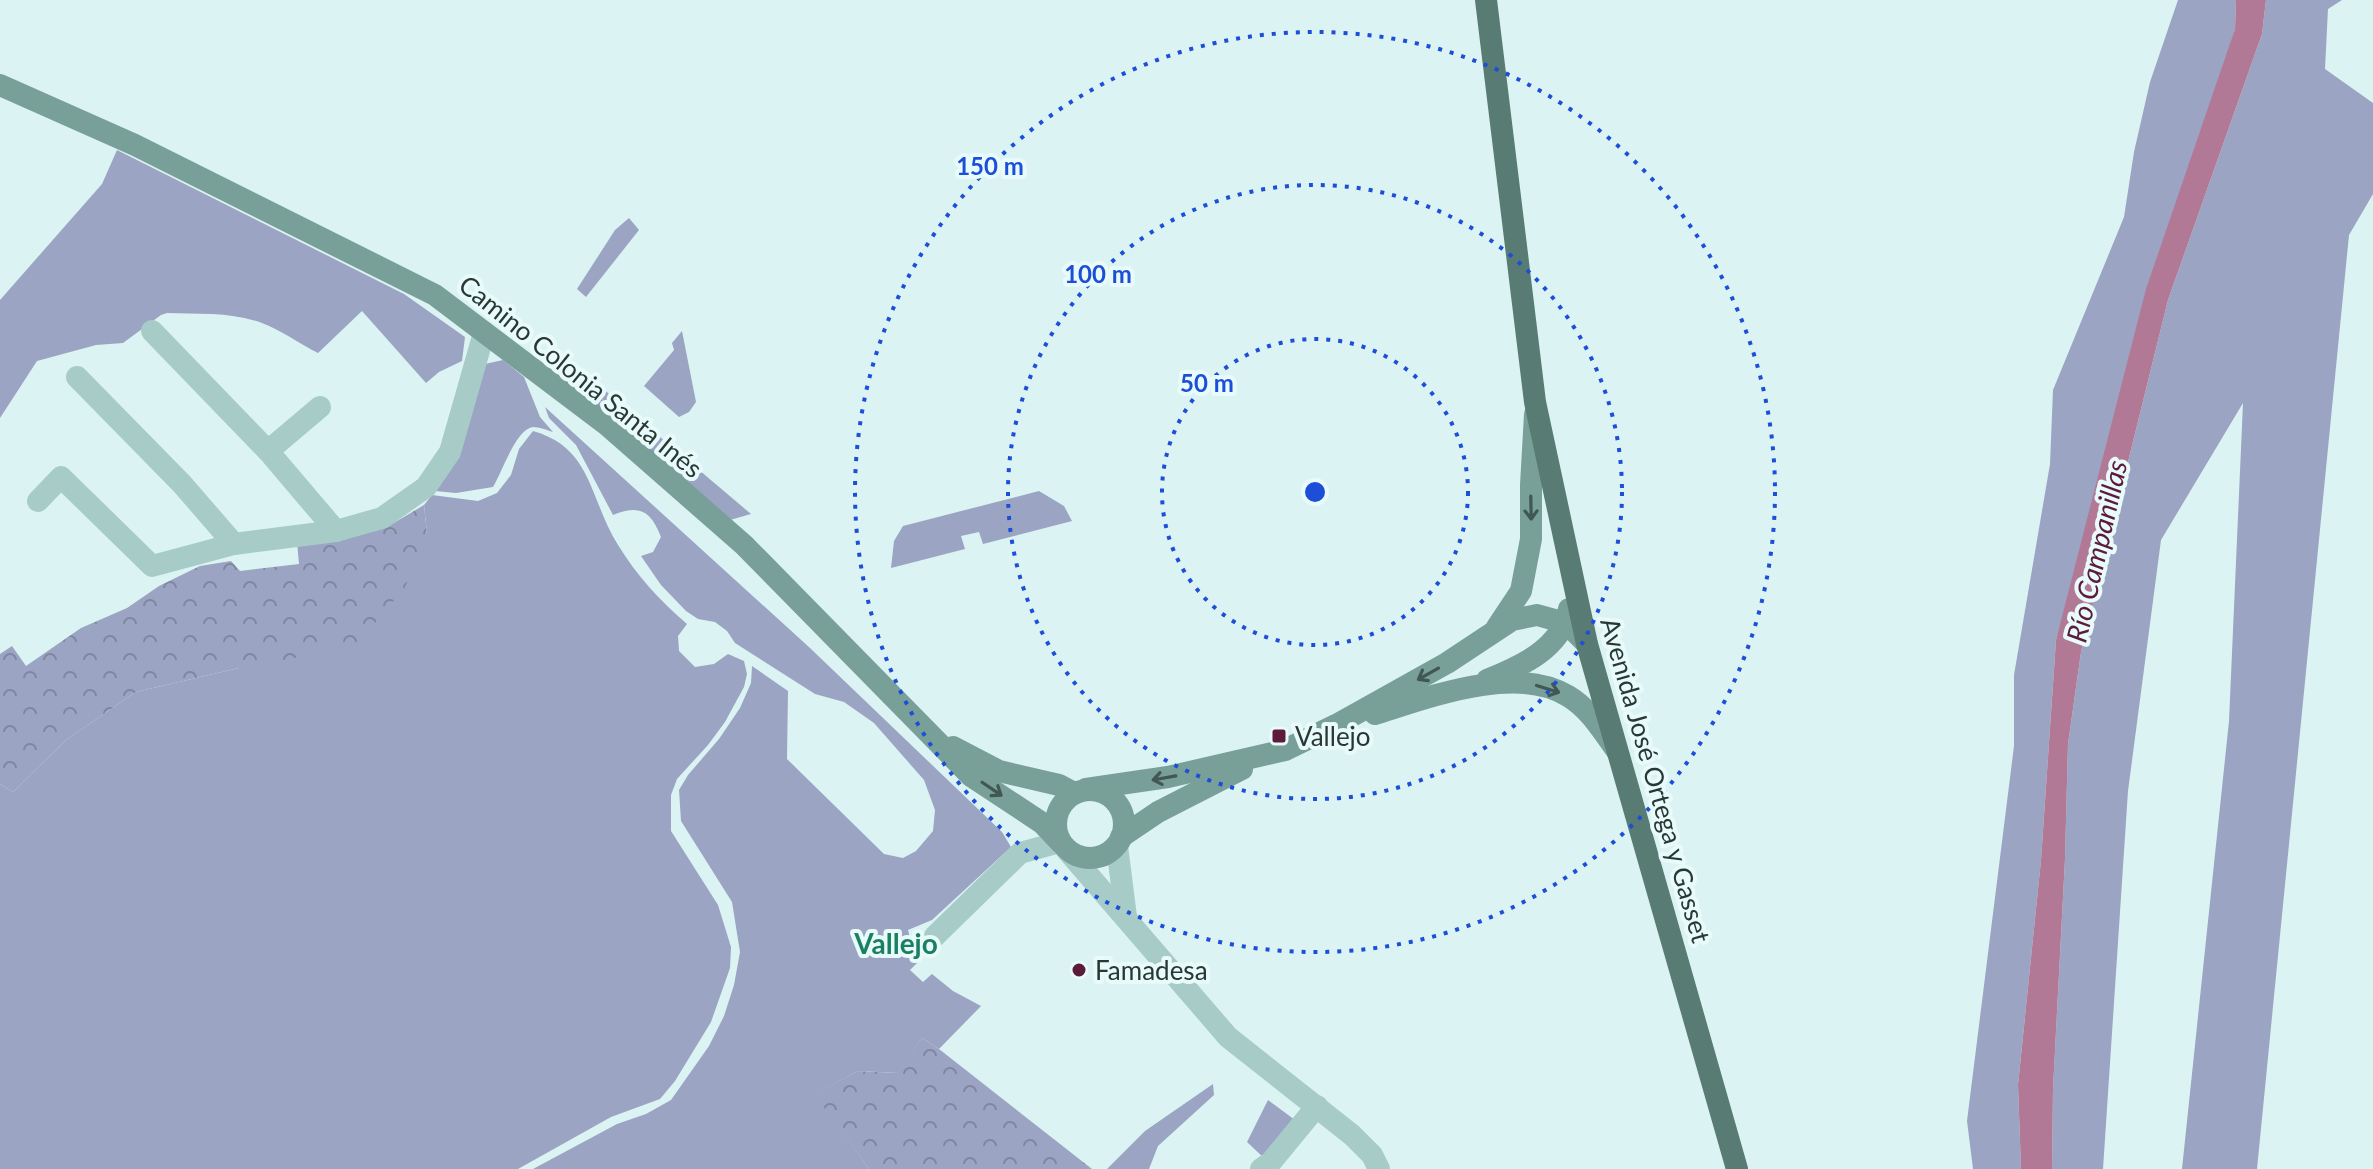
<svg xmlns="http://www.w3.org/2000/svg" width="2373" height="1169" font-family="Lato,sans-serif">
<defs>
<pattern id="forest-crowns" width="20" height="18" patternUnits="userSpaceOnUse" patternTransform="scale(2)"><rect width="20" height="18" fill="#9ba4c3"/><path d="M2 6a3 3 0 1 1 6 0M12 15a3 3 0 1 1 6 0" fill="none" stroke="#7e879f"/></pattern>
</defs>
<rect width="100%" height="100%" fill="#dcf3f3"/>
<g fill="#9ba4c3">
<path d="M 2178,0 L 2236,0 L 2235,29 L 2056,640 L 2041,860 L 2018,1085 L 2021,1169 L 1973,1169 L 1967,1121 L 2014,746 L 2014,675 L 2050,464 L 2053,390 L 2124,217 L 2134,152 L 2150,82 Z"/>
<path d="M 2266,0 L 2342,0 L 2328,9 L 2325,69 L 2373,103 L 2373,194 L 2349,235 L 2257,1169 L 2182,1169 L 2229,721 L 2243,403 L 2161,540 L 2128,791 L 2103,1169 L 2052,1169 L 2053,1089 L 2065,859 L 2068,744 L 2081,652 L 2168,300 L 2262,34 Z"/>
<path d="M 117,150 L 404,294 L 465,337 L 462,361 L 439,372 L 426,383 L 362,311 L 318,353 C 300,344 281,330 262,323 C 233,312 198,314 167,313 L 161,315 L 123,343 L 96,345 L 37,361 L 0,418 L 0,300 L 102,184 Z"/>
<path d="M 629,218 L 639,230 L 586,297 L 577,289 L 615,230 Z"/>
<path d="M 682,331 L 696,402 L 689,412 L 679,417 L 644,386 L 674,350 L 672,343 Z"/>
<path d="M 562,354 L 751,514 L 730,520 L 564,378 Z"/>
<path d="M 503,360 L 524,377 L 540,417 L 553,432 C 547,430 539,427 533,427 C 516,429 502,472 493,487 L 456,493 L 435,491 L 485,364 Z"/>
<path d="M 545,407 L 810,648 L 1002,832 L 1011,847 L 932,920 L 908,930 L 911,942 L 931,949 L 910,970 L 923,982 L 932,974 L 953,991 L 981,1006 L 939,1049 L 922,1038 L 898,1073 L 858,1071 L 815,1094 L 869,1169 L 533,1169 L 617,1124 L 646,1114 L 671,1100 L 709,1046 L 724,1016 L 734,985 L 740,952 L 732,902 L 681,821 L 679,790 L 688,775 L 719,739 L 740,708 L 751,683 L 752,666 L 788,691 L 787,759 L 884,854 L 903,858 L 916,851 L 933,831 L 935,810 L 924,780 L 874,723 L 844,702 L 815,694 L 735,643 L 727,631 L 715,622 L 698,619 L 686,611 L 661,585 L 641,556 L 653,552 L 661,537 C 651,511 640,504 613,515 L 576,445 L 549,418 Z"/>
<path d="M 533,431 C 593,448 589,499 618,545 C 637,576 660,601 687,624 L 678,636 L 679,651 L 695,667 L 714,664 L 728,654 L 744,661 L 747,674 L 744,687 L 725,722 L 708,745 L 677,779 L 671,795 L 671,831 L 718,905 L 731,947 L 730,968 L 711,1022 L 675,1081 L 660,1099 L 611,1117 L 518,1169 L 0,1169 L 0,784 L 13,792 L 66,740 L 136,692 L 239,668 L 427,534 L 424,505 L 432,495 L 478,501 L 497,493 L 511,475 L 519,449 Z"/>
<path d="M 1039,491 L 1064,506 L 1072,521 L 983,544 L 979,532 L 961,536 L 965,549 L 891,568 L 894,541 L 903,526 Z"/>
<path d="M 1213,1084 L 1214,1095 L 1158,1146 L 1149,1169 L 1107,1169 L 1145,1131 Z"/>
<path d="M 1268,1100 L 1295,1120 L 1265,1159 L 1247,1142 Z"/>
</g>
<g fill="url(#forest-crowns)">
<path d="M 424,505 L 427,534 L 405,587 L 355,647 L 239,668 L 136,692 L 66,740 L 13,792 L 0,784 L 0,654 L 12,646 L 26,666 L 81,628 L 127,608 L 159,586 L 200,566 L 231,561 L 240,571 L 299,564 L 297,542 L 392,524 Z"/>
<path d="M 922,1038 L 939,1049 L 1092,1169 L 869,1169 L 814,1094 L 858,1071 L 897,1073 Z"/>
</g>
<path fill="#b27997" d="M 2236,0 L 2266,0 L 2262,34 L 2168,300 L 2081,652 L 2068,744 L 2065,859 L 2053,1089 L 2052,1169 L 2021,1169 L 2018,1085 L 2041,860 L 2056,640 L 2146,289 L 2235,29 Z"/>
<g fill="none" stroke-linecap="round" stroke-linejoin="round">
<g stroke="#a7ccc8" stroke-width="22">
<path d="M 152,331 L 268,451 L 336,531"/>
<path d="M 77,377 L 182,484 L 234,544"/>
<path d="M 268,451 L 320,407"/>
<path d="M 38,501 L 61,477 L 152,566 L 234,544 L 336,531 L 382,518 L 426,487 L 450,452 L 484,333"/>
<path d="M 935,936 L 1020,853 L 1060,842"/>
<path d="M 1261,1169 L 1271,1162 L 1317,1106"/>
</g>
<g stroke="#a7ccc8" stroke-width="22">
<path d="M 1117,846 L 1126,917"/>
<path d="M 1066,849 L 1228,1037 L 1352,1135 L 1372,1155 L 1379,1169"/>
</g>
<g stroke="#78a098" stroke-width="22">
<path d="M 0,85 L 135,145 L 435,295 L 607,425 L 744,545 L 971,776 L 1042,823 L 1060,842"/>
<path d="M 1497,627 L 1521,591 L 1531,539 L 1531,485 L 1535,414"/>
<path d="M 1487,680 C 1521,666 1561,649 1569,609"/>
<path d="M 1375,714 C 1430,697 1515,664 1568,696 C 1590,709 1603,732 1617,751"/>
<path d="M 953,747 L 999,771 L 1059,785 L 1074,793"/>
<path d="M 1086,789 L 1168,777 L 1285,750 L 1336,725 L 1447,663 L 1512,620 L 1537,615 L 1566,623 L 1587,644"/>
<circle cx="1090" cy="824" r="34"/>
<path d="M 1121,837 L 1158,812 L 1242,769"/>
</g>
<path stroke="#587b73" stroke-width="22" d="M 1486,0 L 1535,402 L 1587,644 L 1737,1169"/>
</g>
<defs><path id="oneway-shaft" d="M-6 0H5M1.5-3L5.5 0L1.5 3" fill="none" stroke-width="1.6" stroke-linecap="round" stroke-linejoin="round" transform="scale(2)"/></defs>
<g stroke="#405752">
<use href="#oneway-shaft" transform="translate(1531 508) rotate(89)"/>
<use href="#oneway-shaft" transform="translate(1428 674) rotate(151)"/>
<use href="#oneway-shaft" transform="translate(1548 689) rotate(17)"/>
<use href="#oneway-shaft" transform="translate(1164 778) rotate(170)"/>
<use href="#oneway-shaft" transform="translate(992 789) rotate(34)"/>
</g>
<g fill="none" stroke="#1d4ed8" stroke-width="4" stroke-dasharray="4 8">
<circle cx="1315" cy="492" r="153"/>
<circle cx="1315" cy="492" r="307"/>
<circle cx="1315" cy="492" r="460"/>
</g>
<g fill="#5c1b3b" stroke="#e8fbfa" stroke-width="3">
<rect x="1271" y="728" width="16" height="16" rx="4"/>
<circle cx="1079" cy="970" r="8"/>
</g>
<g text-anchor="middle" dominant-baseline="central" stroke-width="8" stroke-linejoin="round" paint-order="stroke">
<g font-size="26" fill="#283834" stroke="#e8fbfa">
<text transform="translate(581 376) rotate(39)">Camino Colonia Santa Inés</text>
<text transform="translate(1656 780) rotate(74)">Avenida José Ortega y Gasset</text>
</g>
<g font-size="26" fill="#283834" stroke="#e8fbfa" text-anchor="start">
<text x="1295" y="736">Vallejo</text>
<text x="1095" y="970">Famadesa</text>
</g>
<g font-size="28" font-style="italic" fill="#5c1b3b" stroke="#e8fbfa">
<text transform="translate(2096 551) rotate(-77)">Río Campanillas</text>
</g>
<g font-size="28" font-weight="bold" fill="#1b805f" stroke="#e8fbfa">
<text x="896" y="943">Vallejo</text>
</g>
</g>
<circle cx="1315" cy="492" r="12" fill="#1d4ed8" stroke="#e8fbfa" stroke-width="4"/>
<g font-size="24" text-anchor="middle" font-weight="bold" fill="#1d4ed8" stroke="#e8fbfa" stroke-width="8" stroke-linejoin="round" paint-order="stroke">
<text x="990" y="175">150 m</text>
<text x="1098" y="283">100 m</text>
<text x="1207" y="392">50 m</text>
</g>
</svg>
